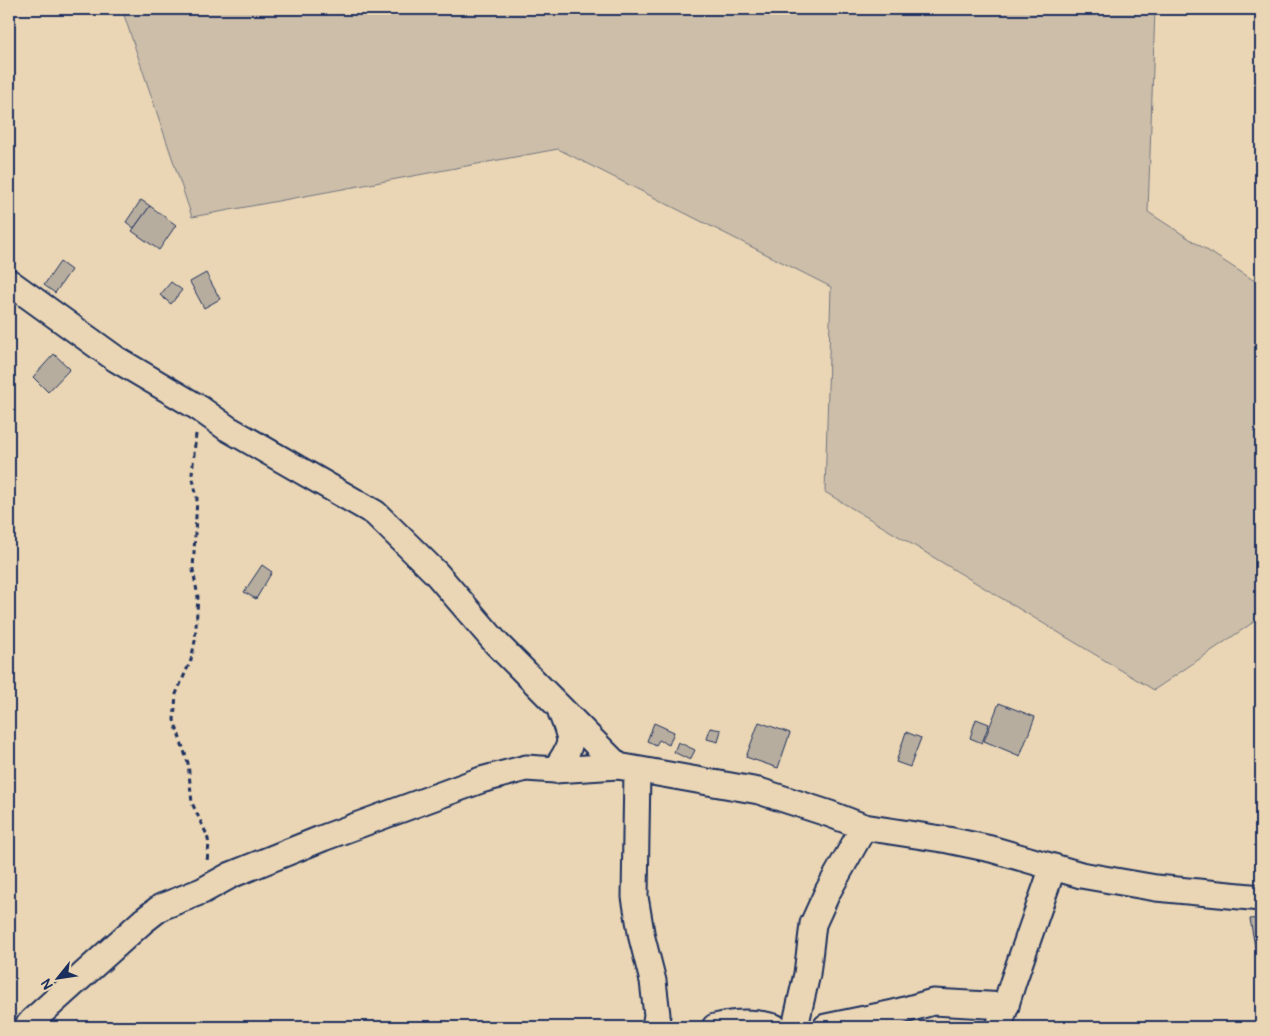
<svg xmlns="http://www.w3.org/2000/svg" width="1270" height="1036" font-family="Pangolin,sans-serif">
<rect width="100%" height="100%" fill="#ead6b4"/>
<filter id="ink" filterUnits="userSpaceOnUse"><feTurbulence type="fractalNoise" baseFrequency=".02" numOctaves="2"/><feDisplacementMap in="SourceGraphic" scale="10" xChannelSelector="R" yChannelSelector="G"/><feConvolveMatrix kernelMatrix="1 2 1 2 8 2 1 2 1" color-interpolation-filters="sRGB"/></filter>
<g filter="url(#ink)">
<path fill="#ccbea8" stroke="#747683" d="M 122,9 L 1155,9 L 1148,212 L 1261,285 L 1261,617 L 1154,690 L 825,492 L 831,287 L 558,149 L 192,217 Z"/>
<g fill="#b7ad9f" stroke="#1b2f5e">
<path d="M 141,200 L 150,206 L 134,228 L 126,222 Z"/>
<path d="M 150,206 L 176,225 L 159,250 L 132,231 Z"/>
<path d="M 60,262 L 71,270 L 55,293 L 44,285 Z"/>
<path d="M 206,273 L 220,299 L 204,308 L 190,282 Z"/>
<path d="M 171,282 L 182,290 L 171,304 L 160,295 Z"/>
<path d="M 54,354 L 70,369 L 48,392 L 33,377 Z"/>
<path d="M 262,565 L 272,572 L 256,599 L 244,592 Z"/>
<path d="M 999,703 L 1035,717 L 1020,756 L 984,741 Z"/>
<path d="M 976,719 L 989,724 L 982,743 L 970,738 Z"/>
<path d="M 759,722 L 790,733 L 778,768 L 746,757 Z"/>
<path d="M 654,723 L 674,732 L 669,745 L 659,740 L 656,745 L 647,741 Z"/>
<path d="M 710,728 L 721,730 L 718,742 L 707,739 Z"/>
<path d="M 906,732 L 921,738 L 910,767 L 896,762 Z"/>
<path d="M 678,742 L 695,750 L 690,760 L 674,752 Z"/>
<path d="M 1261,918 L 1261,962 L 1258,963 L 1250,919 Z"/>
</g>
<g fill="none" stroke-linecap="round" stroke-linejoin="round">
<g stroke="#1b2f5e" stroke-width="29">
<g id="minor">
<path d="M 9,282 L 116,359 L 199,408 L 227,428 L 375,513 L 436,573 L 497,644 L 618,766"/>
<path d="M 555,770 C 574,743 573,742 561,712"/>
<path d="M 637,771 L 635,897 L 642,938 L 653,981 L 657,1015 L 655,1027"/>
<path d="M 27,1027 L 32,1021 L 143,921 L 161,907 L 202,891 L 231,875 L 323,838 L 481,780 L 526,768 L 555,770 L 618,766 L 759,791 L 830,814 L 864,827 L 948,840 L 991,849 L 1081,875 L 1156,888 L 1261,898"/>
<path d="M 715,1027 C 735,1022 754,1021 774,1027"/>
<path d="M 795,1027 L 807,974 L 813,924 L 828,891 L 864,827"/>
<path d="M 826,1027 L 894,1013 L 933,1002 L 1006,1006"/>
<path d="M 999,1027 L 1013,982 L 1053,867"/>
</g>
</g>
<path stroke="#1b2f5e" stroke-width="3" stroke-dasharray="5 4" stroke-linecap="butt" d="M 196,434 L 192,474 L 197,498 L 193,570 L 198,597 L 195,641 L 191,660 L 176,694 L 174,720 L 188,763 L 192,803 L 207,835 L 209,844 L 207,861"/>
<use href="#minor" stroke="#ead6b4" stroke-width="25"/>
</g>
</g>
<rect width="1270" height="1036" fill="none" stroke="#ead6b4" stroke-width="30"/>
<rect x="15" y="15" width="1240" height="1006" fill="none" stroke="#1b2f5e" stroke-width="2" filter="url(#ink)"/>
<g transform="translate(58 978) rotate(240)" stroke="#ead6b4" stroke-width="4" paint-order="stroke">
<path d="M0-4L9 19L0 12L-9 19Z" fill="#1b2f5e"/>
<text y="-8" font-size="14" font-weight="bold" text-anchor="middle" fill="#1b2f5e">N</text>
</g>
</svg>
